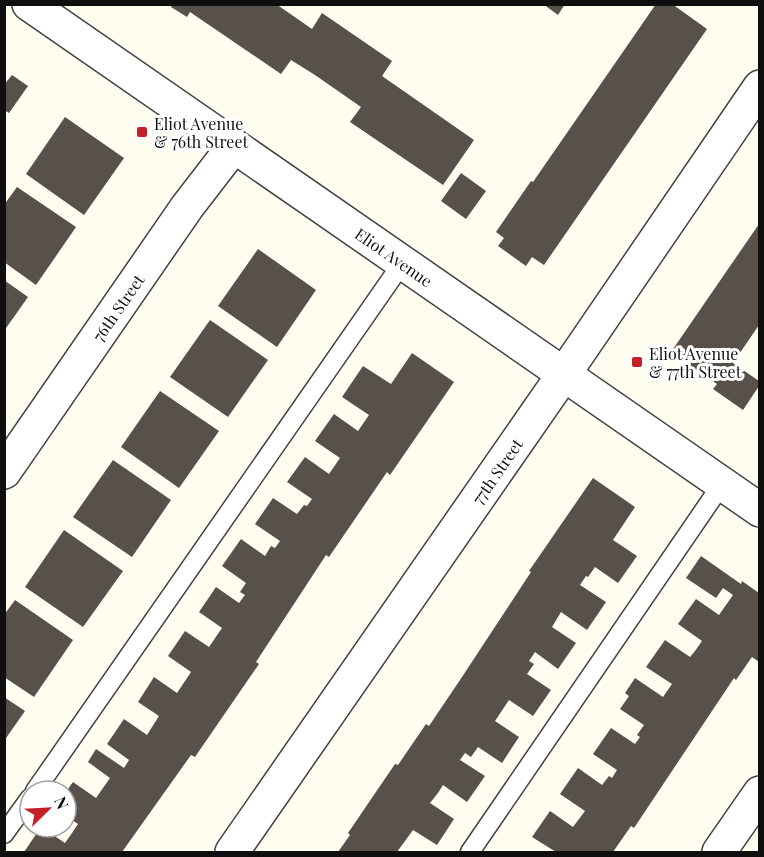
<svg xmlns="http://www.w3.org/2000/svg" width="764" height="857" font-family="'Playfair Display',serif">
<rect width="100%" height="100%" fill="#fffcf0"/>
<g fill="#58504a">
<path d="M 173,4 L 276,4 L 312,29 L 322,13 L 392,61 L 382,76 L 474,140 L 443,185 L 350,122 L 361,107 L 315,75 L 291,60 L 281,74 L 190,12 L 187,17 L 171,7 Z"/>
<path d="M 543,4 L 565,4 L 558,15 Z"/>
<path d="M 656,4 L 672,4 L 707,29 L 544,265 L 532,257 L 526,266 L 498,246 L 504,238 L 496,232 L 531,181 L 533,182 Z"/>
<path d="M 12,75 L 28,86 L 9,113 L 4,110 L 4,85 Z"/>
<path d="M 65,117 L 124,158 L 84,215 L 26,174 Z"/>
<path d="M 461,173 L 486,191 L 466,219 L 441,201 Z"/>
<path d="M 17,187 L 76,227 L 36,285 L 4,262 L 4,205 Z"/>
<path d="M 759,224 L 759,325 L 733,363 L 759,381 L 759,386 L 743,410 L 713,389 L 717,384 L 671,352 Z"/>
<path d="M 258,249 L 316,290 L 277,347 L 218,306 Z"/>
<path d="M 4,280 L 28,297 L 4,331 Z"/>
<path d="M 210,320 L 268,360 L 228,417 L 170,377 Z"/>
<path d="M 412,353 L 454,382 L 390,475 L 387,472 L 329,557 L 326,555 L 256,662 L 259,664 L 195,757 L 191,755 L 122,852 L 24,852 L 41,827 L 65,843 L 72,833 L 78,824 L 66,816 L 66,792 L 73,782 L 96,798 L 110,778 L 88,762 L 96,749 L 124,768 L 129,760 L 107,744 L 124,719 L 147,735 L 152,727 L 159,716 L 138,702 L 154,677 L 177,693 L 191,672 L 168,656 L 185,631 L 209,647 L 222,628 L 199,612 L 216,587 L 239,603 L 245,595 L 240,592 L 246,583 L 222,566 L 241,539 L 265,556 L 271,546 L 275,548 L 280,541 L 255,524 L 273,498 L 297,514 L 304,505 L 307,506 L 312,499 L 287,482 L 305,457 L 329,474 L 340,458 L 315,441 L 334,414 L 358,431 L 369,415 L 342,397 L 363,366 L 391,384 Z"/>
<path d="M 160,391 L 219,431 L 179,488 L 121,447 Z"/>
<path d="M 113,460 L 171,500 L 132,557 L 73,517 Z"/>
<path d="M 593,478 L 635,507 L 613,540 L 637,556 L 618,583 L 595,567 L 588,577 L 586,576 L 580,585 L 606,602 L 587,630 L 561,612 L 552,627 L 576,643 L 558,669 L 535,652 L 529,661 L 534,664 L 527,674 L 551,690 L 533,716 L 509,700 L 495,721 L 519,737 L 502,763 L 478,747 L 471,757 L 465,753 L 460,760 L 485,776 L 467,802 L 443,785 L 438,793 L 430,803 L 454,819 L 437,845 L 413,830 L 397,852 L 338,852 L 350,835 L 348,833 L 395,764 L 398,765 L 426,724 L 429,726 L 460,680 L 531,572 L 529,571 Z"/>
<path d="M 64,530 L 123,571 L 83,627 L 25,587 Z"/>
<path d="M 701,556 L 741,584 L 742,581 L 759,593 L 759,662 L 752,657 L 736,680 L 734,678 L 634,828 L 631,826 L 613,852 L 556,852 L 532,837 L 550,811 L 573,827 L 585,811 L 560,794 L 578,768 L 602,785 L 609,776 L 612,778 L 617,770 L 593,754 L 611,728 L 635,744 L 640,737 L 637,735 L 644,725 L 620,709 L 629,696 L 625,693 L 635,678 L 663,697 L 672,684 L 646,667 L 665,640 L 690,657 L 695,651 L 702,641 L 678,624 L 696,599 L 719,615 L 733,595 L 723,588 L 716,598 L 686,578 Z"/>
<path d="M 15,600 L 73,640 L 34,697 L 4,677 L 4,615 Z"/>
<path d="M 4,697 L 25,711 L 4,741 Z"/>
</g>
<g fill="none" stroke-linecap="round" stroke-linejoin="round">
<g stroke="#424242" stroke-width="21">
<g id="lane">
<path d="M 35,791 L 403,262"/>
<path d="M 4,834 L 30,798"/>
<path d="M 470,852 L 722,484"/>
</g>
</g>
<g stroke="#424242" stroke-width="36">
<g id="street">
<path id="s1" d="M 29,4 L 760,510"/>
<path id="s2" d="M 4,472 L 187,207 L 234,146"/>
<path id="s3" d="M 232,852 L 564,374 L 760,87"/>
<path d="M 719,852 L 760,793"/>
</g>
</g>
<use href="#lane" stroke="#fff" stroke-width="18"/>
<use href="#street" stroke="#fff" stroke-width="33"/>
</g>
<g fill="#c52028" stroke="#fff" stroke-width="2">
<rect x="136" y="126" width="12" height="12" rx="3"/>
<rect x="631" y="356" width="12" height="12" rx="3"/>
</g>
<g text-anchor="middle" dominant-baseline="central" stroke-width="6" stroke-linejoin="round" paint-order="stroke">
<g font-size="16" fill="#0f0f0f" stroke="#fff" text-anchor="start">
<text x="154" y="123">Eliot Avenue<tspan x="154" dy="18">&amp; 76th Street</tspan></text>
<text x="649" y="353">Eliot Avenue<tspan x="649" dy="18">&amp; 77th Street</tspan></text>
</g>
<g font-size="16" fill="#0f0f0f" stroke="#fff">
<text stroke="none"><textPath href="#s1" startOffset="444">Eliot Avenue</textPath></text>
<text stroke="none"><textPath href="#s2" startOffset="200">76th Street</textPath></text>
<text stroke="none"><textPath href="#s3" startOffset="464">77th Street</textPath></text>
</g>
</g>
<rect width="764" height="857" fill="none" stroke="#0f0f0f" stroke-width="12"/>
<g transform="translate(48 809) rotate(66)"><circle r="28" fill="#ffffff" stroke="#9f9f9f" stroke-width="1.5"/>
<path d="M0-4.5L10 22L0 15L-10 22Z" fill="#c52028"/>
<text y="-9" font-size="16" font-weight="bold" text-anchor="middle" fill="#0f0f0f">N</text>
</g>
</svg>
